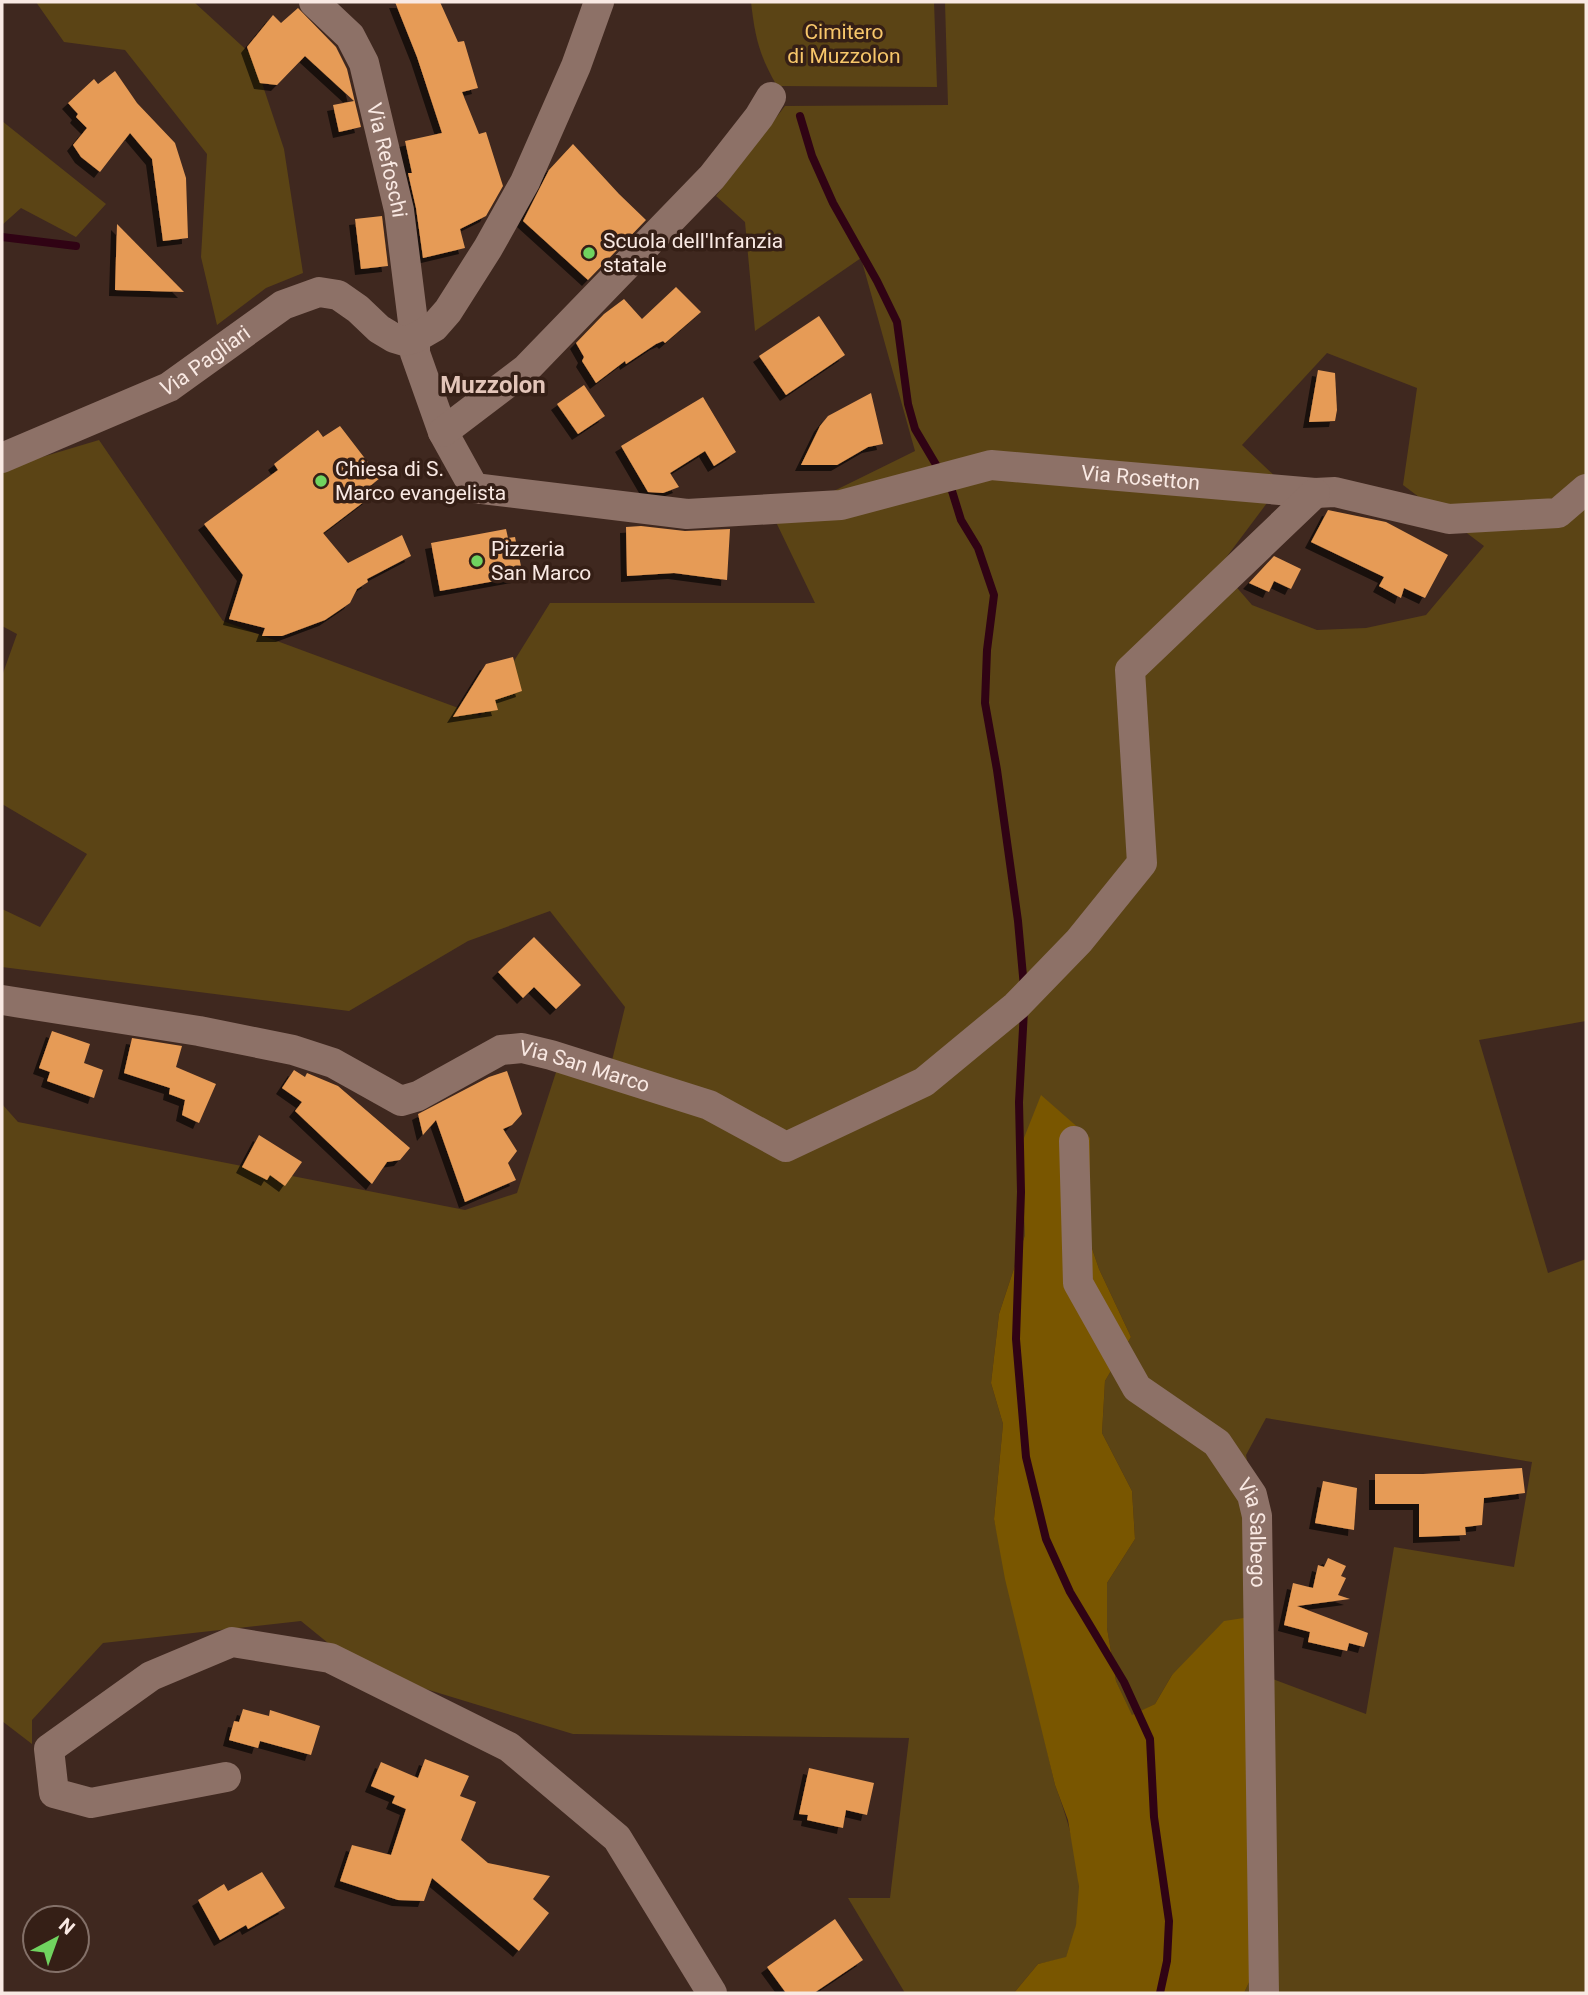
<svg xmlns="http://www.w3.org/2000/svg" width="1588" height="1995" font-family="Roboto,sans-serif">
<defs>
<filter id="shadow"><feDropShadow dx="-6" dy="6" stdDeviation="0" flood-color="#0009"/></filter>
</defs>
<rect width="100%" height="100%" fill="#3f281f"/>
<g fill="#5b4415" fill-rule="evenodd">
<path d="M 36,2 L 194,2 L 253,56 L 284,149 L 303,273 L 266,288 L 217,325 L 201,257 L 207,154 L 125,50 L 64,42 Z"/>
<path d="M 751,2 L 934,2 L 937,87 L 777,86 C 759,55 755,37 751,2 Z"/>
<path d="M 945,2 L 1586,2 L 1586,1021 L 1479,1040 L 1548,1273 L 1586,1259 L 1586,1993 L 1244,1993 L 1253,1974 L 1257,1673 L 1366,1714 L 1394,1547 L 1514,1567 L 1532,1462 L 1266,1418 L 1246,1455 L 1257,1516 L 1257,1616 L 1172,1675 L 1155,1704 L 1132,1716 L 1116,1681 L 1107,1628 L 1107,1583 L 1135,1539 L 1132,1491 L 1102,1433 L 1105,1381 L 1131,1337 L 1099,1269 L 1080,1213 L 1020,1148 L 1025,1235 L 999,1314 L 991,1383 L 1003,1424 L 994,1519 L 1055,1785 C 1071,1828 1086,1880 1076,1926 C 1074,1936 1069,1947 1066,1958 L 1038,1964 L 1014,1993 L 905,1993 L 848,1898 L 890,1898 L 909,1738 L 573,1734 L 360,1669 L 301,1621 L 103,1643 L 32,1720 L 32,1744 L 2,1721 L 2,1104 L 18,1122 L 465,1210 L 517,1193 L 558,1066 L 607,1081 L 625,1007 L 550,911 L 468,941 L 349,1011 L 2,967 L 2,909 L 40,927 L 87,854 L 2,804 L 2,676 L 17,634 L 2,626 L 2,469 L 99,440 L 223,621 L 480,716 L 550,603 L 815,603 L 775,520 L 915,451 L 861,258 L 755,331 L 745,222 L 716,196 L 785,106 L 948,105 ZM 1327,353 L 1417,388 L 1403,485 L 1484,546 L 1426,615 L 1366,628 L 1317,630 L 1252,605 L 1219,567 L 1282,483 L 1242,445 Z"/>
<path d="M 2,121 L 106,204 L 76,237 L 21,208 L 2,225 Z"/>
</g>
<path fill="#795600" d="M 1041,1095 L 1090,1138 L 1090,1173 L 1080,1213 L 1099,1269 L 1131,1337 L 1105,1381 L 1102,1433 L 1132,1491 L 1135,1539 L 1107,1583 L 1107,1628 L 1116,1681 L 1132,1715 L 1155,1704 L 1172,1675 L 1224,1621 L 1257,1616 L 1253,1974 L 1244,1993 L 1014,1993 L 1038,1964 L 1066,1957 L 1076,1925 L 1079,1887 L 1068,1820 L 1055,1785 L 1005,1579 L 994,1519 L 1003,1424 L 991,1383 L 999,1314 L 1025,1235 L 1020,1148 Z"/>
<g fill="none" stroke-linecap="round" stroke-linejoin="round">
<g stroke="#300314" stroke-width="8">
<path d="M 800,116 L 812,156 L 833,203 L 877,281 L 897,322 L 908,404 L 915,429 L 938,468"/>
<path d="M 2,237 L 76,246"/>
<path d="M 952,491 L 961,520 L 978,548 L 994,595 L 987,650 L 985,703 L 997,770 L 1018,921 L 1024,987"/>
<path d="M 1024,1010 L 1019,1102 L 1021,1192 L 1016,1339 L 1026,1457 L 1046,1539 L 1070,1592 L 1124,1682 L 1150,1739 L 1154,1817 L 1169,1921 L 1167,1961 L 1160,1993"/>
</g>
</g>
<g fill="#e69b56" filter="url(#shadow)">
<path d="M 395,2 L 440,2 L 458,42 L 464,41 L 478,88 L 462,92 L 479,134 L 486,132 L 503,186 L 486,216 L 460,229 L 465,248 L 423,258 L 416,208 L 408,173 L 412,173 L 405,141 L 442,133 L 417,57 Z"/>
<path d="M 298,8 L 336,47 L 347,69 L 361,127 L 339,132 L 333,105 L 354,101 L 305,56 L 277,85 L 260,83 L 247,47 L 273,15 L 281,23 Z"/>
<path d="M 115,71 L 137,103 L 175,143 L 186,178 L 188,238 L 163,241 L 152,159 L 130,133 L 100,172 L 81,157 L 73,145 L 87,128 L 76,117 L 78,114 L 68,103 L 94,79 L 98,84 Z"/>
<path d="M 573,144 L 619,194 L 646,220 L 588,280 L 523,221 L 549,170 Z"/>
<path d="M 382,216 L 388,266 L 361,269 L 355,219 Z"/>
<path d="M 117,224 L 184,292 L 115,290 Z"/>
<path d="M 676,287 L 701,312 L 665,343 L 663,341 L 656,344 L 626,364 L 625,361 L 596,383 L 582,361 L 584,357 L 576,343 L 604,314 L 624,299 L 642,319 Z"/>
<path d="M 819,316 L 845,355 L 786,395 L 759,356 Z"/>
<path d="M 1318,370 L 1335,373 L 1337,410 L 1335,421 L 1309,422 Z"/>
<path d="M 584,385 L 605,416 L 578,434 L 557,404 Z"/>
<path d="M 871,393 L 883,444 L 868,447 L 837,465 L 801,465 L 820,426 L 828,416 Z"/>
<path d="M 703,397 L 736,452 L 714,466 L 705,451 L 670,473 L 679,487 L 663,493 L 648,492 L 621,446 Z"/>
<path d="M 340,426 L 380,478 L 364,491 L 369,498 L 323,533 L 348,563 L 402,535 L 411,556 L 367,579 L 368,582 L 357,589 L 350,603 L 325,620 L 282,636 L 262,636 L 265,628 L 229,619 L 243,575 L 204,524 L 278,470 L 274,464 L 318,430 L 323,437 Z"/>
<path d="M 1328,510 L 1386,522 L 1448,555 L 1425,598 L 1404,588 L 1401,598 L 1379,586 L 1384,577 L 1311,542 Z"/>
<path d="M 641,526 L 685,531 L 730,529 L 727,580 L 674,573 L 627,576 L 626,527 Z"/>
<path d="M 506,529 L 508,538 L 515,537 L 523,576 L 440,591 L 431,543 Z"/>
<path d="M 1274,556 L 1301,569 L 1291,589 L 1274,581 L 1269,592 L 1249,583 Z"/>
<path d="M 513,657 L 522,691 L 495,700 L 498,710 L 453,717 L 486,664 Z"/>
<path d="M 534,937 L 581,985 L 556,1009 L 534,987 L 523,998 L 498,972 Z"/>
<path d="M 52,1031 L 90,1044 L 84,1063 L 103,1070 L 94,1098 L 47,1081 L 50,1072 L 39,1068 Z"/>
<path d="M 132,1038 L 182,1046 L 176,1067 L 216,1084 L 199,1123 L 182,1115 L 185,1100 L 169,1094 L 170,1088 L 124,1073 Z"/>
<path d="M 294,1070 L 305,1077 L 307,1073 L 338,1086 L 410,1148 L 400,1160 L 387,1162 L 372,1184 L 295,1111 L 302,1102 L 282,1088 Z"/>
<path d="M 507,1071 L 522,1114 L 512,1125 L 503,1129 L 517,1151 L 508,1163 L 516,1180 L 465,1202 L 436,1120 L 423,1135 L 418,1114 L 489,1077 Z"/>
<path d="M 259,1135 L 302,1162 L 285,1186 L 270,1175 L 267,1180 L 242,1167 Z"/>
<path d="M 1522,1468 L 1525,1493 L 1484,1498 L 1482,1525 L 1465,1527 L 1466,1535 L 1419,1537 L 1419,1504 L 1375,1504 L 1375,1474 L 1423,1474 Z"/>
<path d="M 1323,1481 L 1357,1488 L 1354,1530 L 1315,1523 Z"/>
<path d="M 1328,1558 L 1346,1566 L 1341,1576 L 1346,1578 L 1338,1595 L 1350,1599 L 1297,1606 L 1368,1633 L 1364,1647 L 1349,1643 L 1347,1651 L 1308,1642 L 1310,1632 L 1284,1625 L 1293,1583 L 1313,1588 L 1318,1565 L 1324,1567 Z"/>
<path d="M 243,1709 L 269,1716 L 270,1710 L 320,1726 L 311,1755 L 260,1741 L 258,1748 L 229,1740 L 234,1721 L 239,1722 Z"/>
<path d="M 425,1759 L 469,1776 L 460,1796 L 476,1802 L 461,1840 L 488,1863 L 550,1876 L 533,1899 L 549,1913 L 519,1951 L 432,1878 L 424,1901 L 398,1900 L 340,1881 L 352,1845 L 391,1855 L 406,1809 L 392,1803 L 395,1796 L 371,1786 L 381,1762 L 418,1778 Z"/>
<path d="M 809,1768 L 874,1783 L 867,1815 L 846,1810 L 843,1828 L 807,1820 L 808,1815 L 799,1814 Z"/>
<path d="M 262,1872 L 285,1908 L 248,1929 L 246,1925 L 220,1940 L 198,1900 L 224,1884 L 228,1891 Z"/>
<path d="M 835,1919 L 863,1960 L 814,1993 L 786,1993 L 767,1967 Z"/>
</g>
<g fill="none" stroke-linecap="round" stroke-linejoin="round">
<g stroke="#8d7167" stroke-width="30">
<path id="s1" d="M 314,2 L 350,36 L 364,63 L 399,210 L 415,338 L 415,353 L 443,432 L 474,488 L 687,514 L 841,505 L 991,465 L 1315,493 L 1335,492 L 1449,519 L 1558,513 L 1586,489"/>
<path d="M 443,432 L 526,369 L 712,177 L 759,117 L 771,97"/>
<path id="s2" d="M 2,458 L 169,387 L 283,305 L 319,292 L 338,295 L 358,309 L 379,329 L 394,338 L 404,341 L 415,338 L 434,327 L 448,311 L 488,248 L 525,182 L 576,66 L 599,2"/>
<path id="s3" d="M 2,1000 L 199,1031 L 293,1050 L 333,1063 L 401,1101 L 418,1096 L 501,1050 L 522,1048 L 551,1055 L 709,1105 L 786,1147 L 924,1082 L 1016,1006 L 1079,941 L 1142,863 L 1130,670 L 1315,493"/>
<path id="s4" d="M 1074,1141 L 1078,1283 L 1137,1388 L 1217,1443 L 1252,1495 L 1257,1516 L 1264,1993"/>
<path d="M 226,1777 L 91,1803 L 54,1793 L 49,1749 L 151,1676 L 232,1642 L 330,1658 L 509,1747 L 617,1838 L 712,1993"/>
</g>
</g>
<g fill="#70d35f" stroke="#351f16" stroke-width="2.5">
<circle cx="589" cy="253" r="7"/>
<circle cx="321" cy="481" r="7"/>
<circle cx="477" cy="561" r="7"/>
</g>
<g text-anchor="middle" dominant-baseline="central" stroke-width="7" stroke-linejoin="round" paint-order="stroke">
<g font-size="21" fill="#f7c66a" stroke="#351f16">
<text x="844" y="32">Cimitero<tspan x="844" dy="24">di Muzzolon</tspan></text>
</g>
<g font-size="21" fill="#f9e9e3" stroke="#351f16">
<text stroke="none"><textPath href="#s1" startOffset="180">Via Refoschi</textPath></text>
<text stroke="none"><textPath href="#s2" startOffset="226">Via Pagliari</textPath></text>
<text stroke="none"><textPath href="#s1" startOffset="1197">Via Rosetton</textPath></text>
<text stroke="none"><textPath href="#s3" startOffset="614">Via San Marco</textPath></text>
<text stroke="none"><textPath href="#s4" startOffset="460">Via Salbego</textPath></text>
</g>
<g font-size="21" fill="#f9e9e3" stroke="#351f16" text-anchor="start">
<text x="603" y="241">Scuola dell'Infanzia<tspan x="603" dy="24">statale</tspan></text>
<text x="335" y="469">Chiesa di S.<tspan x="335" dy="24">Marco evangelista</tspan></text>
<text x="491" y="549">Pizzeria<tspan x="491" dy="24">San Marco</tspan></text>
</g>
<g font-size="24" font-weight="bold" fill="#e3c5b9" stroke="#351f16">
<text x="493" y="385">Muzzolon</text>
</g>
</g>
<rect width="1588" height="1995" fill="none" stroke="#f9e9e3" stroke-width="7"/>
<g transform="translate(56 1939) rotate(41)"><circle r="33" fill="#351f16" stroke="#837068" stroke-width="2"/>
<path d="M0-5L12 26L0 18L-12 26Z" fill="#70d35f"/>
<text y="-10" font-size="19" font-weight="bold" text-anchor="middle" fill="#f9e9e3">N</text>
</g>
</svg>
